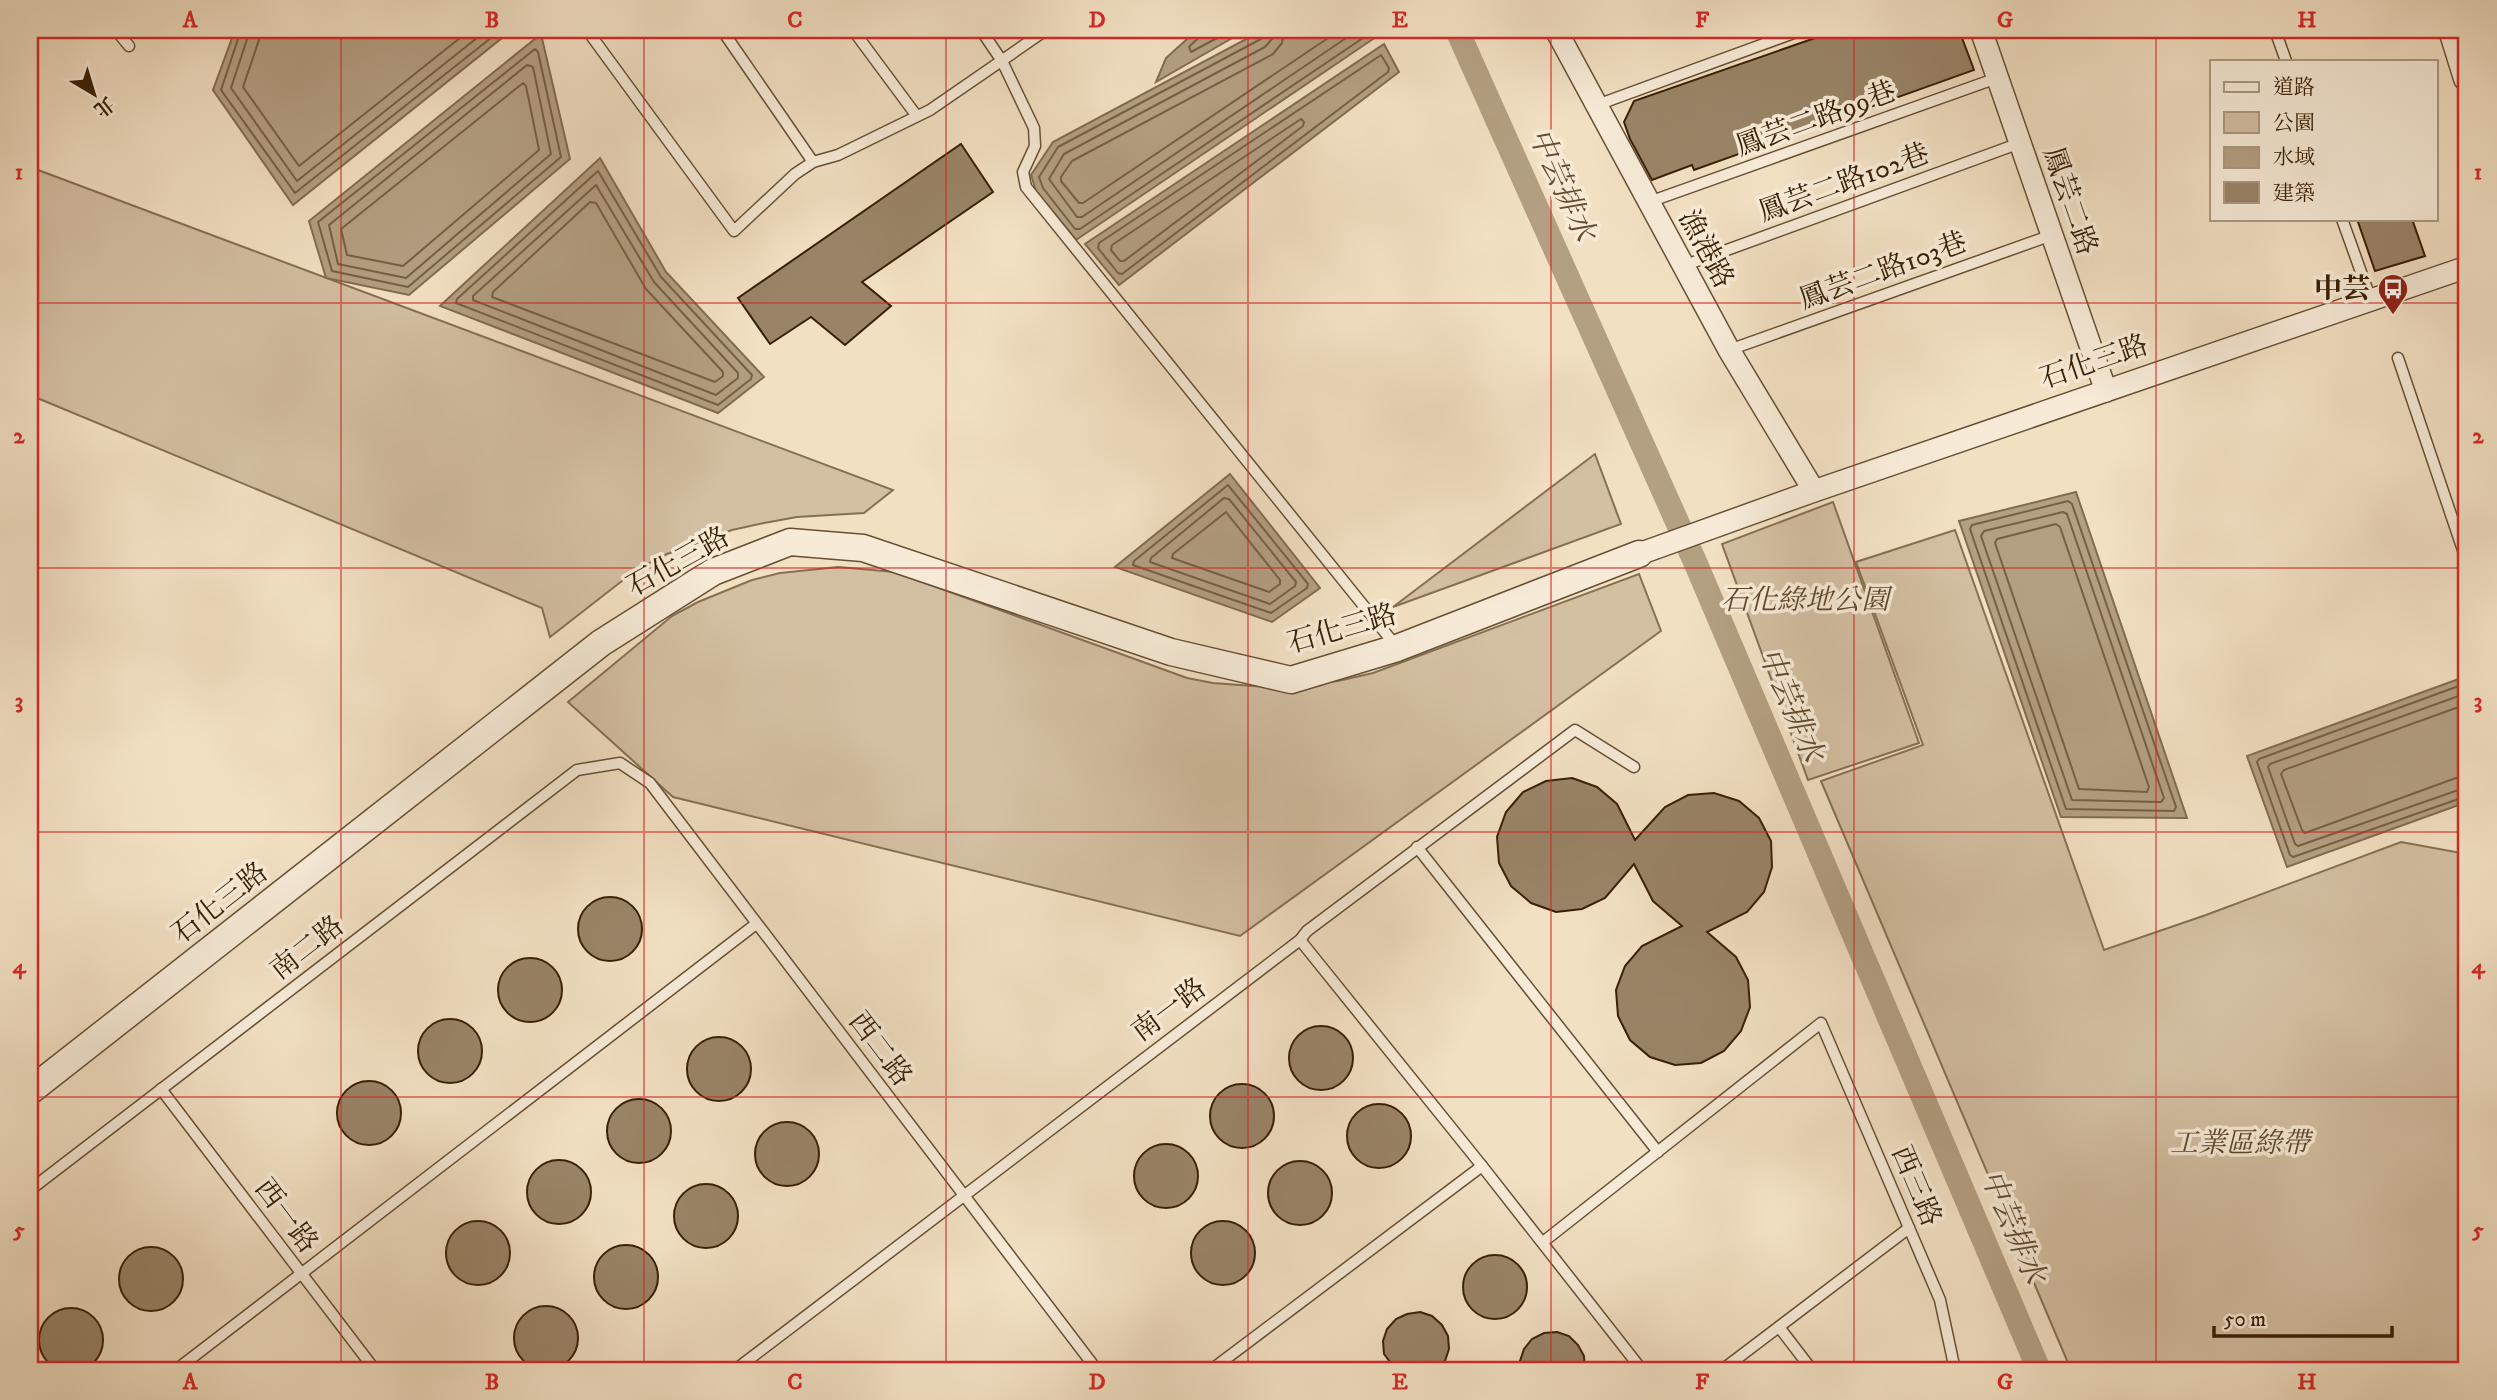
<svg xmlns="http://www.w3.org/2000/svg" width="2497" height="1400" font-family="'IM FELL DW Pica','Noto Serif TC',serif">
<rect width="100%" height="100%" fill="#f2e0c3"/>
<filter id="stains"><feTurbulence type="fractalNoise" baseFrequency=".00286" numOctaves="4"/><feColorMatrix values="0 0 0 0 .2 0 0 0 0 .09 0 0 0 0 .02 0 0 0 .5 -.17"/></filter>
<radialGradient id="worn" r=".72"><stop offset=".6" stop-color="#630" stop-opacity="0"/><stop offset="1" stop-color="#630" stop-opacity=".3"/></radialGradient>
<g fill="#d3bfa2" stroke="#867052" stroke-width="2">
<path d="M 30,167 L 893,490 L 864,513 L 797,517 L 764,523 L 732,530 L 667,554 L 636,570 L 550,637 L 542,608 L 30,395 Z"/>
<path d="M 1595,454 L 1621,524 L 1393,607 Z"/>
<path d="M 1833,502 L 1919,743 L 1808,780 L 1722,544 Z"/>
<path d="M 1955,530 L 2104,950 L 2206,915 L 2401,842 L 2467,854 L 2467,1370 L 2071,1370 L 1821,781 L 1923,745 L 1856,562 Z"/>
<path d="M 838,567 L 895,572 L 1187,678 L 1213,683 L 1267,687 L 1338,681 L 1373,673 L 1639,574 L 1661,631 L 1240,936 L 673,797 L 568,702 L 672,616 L 698,602 L 752,580 L 780,573 Z"/>
</g>
<g fill="#b39f82" stroke="#826c4f" stroke-width="2">
<path d="M 235,30 L 512,30 L 293,205 L 213,90 Z"/>
<path d="M 1197,30 L 1246,30 L 1156,82 L 1166,58 Z"/>
<path d="M 1263,30 L 1373,30 L 1376,37 L 1076,240 L 1036,191 L 1031,175 L 1053,142 Z"/>
<path d="M 541,34 L 570,159 L 409,295 L 326,278 L 309,221 Z"/>
<path d="M 1384,44 L 1399,72 L 1119,285 L 1085,244 Z"/>
<path d="M 600,158 L 666,272 L 764,377 L 718,413 L 440,306 Z"/>
<path d="M 1230,474 L 1320,588 L 1272,622 L 1115,567 Z"/>
<path d="M 2076,492 L 2187,818 L 2061,817 L 1959,521 Z"/>
<path d="M 2467,676 L 2467,802 L 2287,867 L 2247,756 Z"/>
</g>
<g fill="none" stroke-linecap="round" stroke-linejoin="round">
<g stroke="#766042" stroke-width="2">
<path d="M 241,30 L 221,90 L 295,193 L 501,30"/>
<path d="M 250,30 L 231,88 L 297,181 L 487,30"/>
<path d="M 260,30 L 259,40 L 243,87 L 299,166 L 470,30"/>
<path d="M 1201,30 L 1200,36 L 1189,47 L 1191,52 L 1232,30"/>
<path d="M 1265,30 L 1261,39 L 1058,147 L 1039,177 L 1043,188 L 1075,229 L 1080,229 L 1366,36 L 1367,30"/>
<path d="M 1274,30 L 1272,39 L 1265,47 L 1064,154 L 1049,179 L 1077,217 L 1082,217 L 1358,30"/>
<path d="M 1284,30 L 1282,43 L 1273,54 L 1072,161 L 1061,177 L 1061,181 L 1079,203 L 1083,203 L 1340,30"/>
<path d="M 535,49 L 538,52 L 561,157 L 408,287 L 332,271 L 318,222 Z"/>
<path d="M 1381,55 L 1389,68 L 1388,72 L 1122,274 L 1118,273 L 1098,248 L 1099,243 Z"/>
<path d="M 527,65 L 533,67 L 551,154 L 406,278 L 338,264 L 329,225 Z"/>
<path d="M 523,83 L 526,86 L 539,150 L 403,266 L 347,255 L 341,229 Z"/>
<path d="M 1301,119 L 1304,122 L 1303,126 L 1124,261 L 1120,261 L 1111,250 L 1112,245 Z"/>
<path d="M 598,171 L 661,277 L 752,375 L 751,379 L 718,405 L 456,303 L 457,299 Z"/>
<path d="M 596,185 L 654,282 L 738,373 L 738,378 L 716,395 L 473,300 L 473,296 Z"/>
<path d="M 590,202 L 596,203 L 646,289 L 723,372 L 723,376 L 715,382 L 492,297 L 493,292 Z"/>
<path d="M 1228,485 L 1308,584 L 1307,588 L 1271,613 L 1133,565 L 1134,561 Z"/>
<path d="M 1224,498 L 1229,499 L 1296,582 L 1295,586 L 1270,604 L 1150,562 L 1151,558 Z"/>
<path d="M 2068,501 L 2072,504 L 2176,807 L 2174,811 L 2066,809 L 1970,529 L 1972,525 Z"/>
<path d="M 1226,512 L 1280,580 L 1280,584 L 1269,592 L 1172,558 L 1173,554 Z"/>
<path d="M 2063,512 L 2067,514 L 2164,798 L 2161,802 L 2072,800 L 1981,536 L 1984,531 Z"/>
<path d="M 2056,524 L 2060,527 L 2149,787 L 2147,792 L 2079,789 L 1995,543 L 1997,539 Z"/>
<path d="M 2467,683 L 2259,759 L 2257,762 L 2290,855 L 2293,857 L 2467,796"/>
<path d="M 2467,693 L 2270,764 L 2268,767 L 2295,844 L 2298,846 L 2467,787"/>
<path d="M 2467,704 L 2284,770 L 2281,774 L 2302,830 L 2305,833 L 2456,778 L 2467,776"/>
</g>
<path stroke="#b39f82" stroke-width="24" d="M 1457,30 L 1696,564 L 2039,1370"/>
</g>
<g fill="#998467" stroke="#392003" stroke-width="2">
<path d="M 1838,30 L 1959,30 L 1974,70 L 1694,170 L 1692,165 L 1652,180 L 1630,139 L 1624,122 L 1634,101 Z"/>
<path d="M 961,144 L 993,192 L 862,282 L 891,306 L 845,345 L 811,317 L 770,344 L 738,298 Z"/>
<path d="M 2357,219 L 2412,219 L 2425,256 L 2375,271 Z"/>
<path d="M 1572,778 L 1597,787 L 1617,804 L 1635,840 L 1665,807 L 1688,795 L 1714,793 L 1739,801 L 1759,818 L 1771,841 L 1772,867 L 1764,892 L 1747,912 L 1707,932 L 1736,957 L 1748,980 L 1750,1007 L 1741,1031 L 1724,1051 L 1701,1063 L 1675,1065 L 1650,1057 L 1630,1040 L 1618,1016 L 1616,990 L 1625,966 L 1642,946 L 1682,926 L 1653,901 L 1634,864 L 1605,898 L 1582,909 L 1556,912 L 1531,903 L 1511,886 L 1499,863 L 1497,837 L 1506,812 L 1523,792 L 1546,781 Z"/>
<circle cx="610" cy="929" r="32"/>
<circle cx="530" cy="990" r="32"/>
<circle cx="450" cy="1051" r="32"/>
<circle cx="1321" cy="1058" r="32"/>
<circle cx="719" cy="1069" r="32"/>
<circle cx="369" cy="1113" r="32"/>
<circle cx="1242" cy="1116" r="32"/>
<circle cx="639" cy="1131" r="32"/>
<circle cx="1379" cy="1136" r="32"/>
<circle cx="787" cy="1154" r="32"/>
<circle cx="1166" cy="1176" r="32"/>
<circle cx="559" cy="1192" r="32"/>
<circle cx="1300" cy="1193" r="32"/>
<circle cx="706" cy="1216" r="32"/>
<circle cx="1223" cy="1253" r="32"/>
<circle cx="478" cy="1253" r="32"/>
<circle cx="626" cy="1277" r="32"/>
<circle cx="151" cy="1279" r="32"/>
<circle cx="1495" cy="1287" r="32"/>
<circle cx="546" cy="1338" r="32"/>
<circle cx="71" cy="1340" r="32"/>
<path d="M 1420,1312 L 1432,1316 L 1442,1325 L 1448,1336 L 1449,1349 L 1445,1361 L 1437,1370 L 1396,1370 L 1384,1354 L 1383,1341 L 1387,1329 L 1396,1319 L 1407,1314 Z"/>
<path d="M 1557,1332 L 1569,1336 L 1578,1345 L 1584,1356 L 1585,1370 L 1517,1370 L 1524,1349 L 1532,1339 L 1544,1333 Z"/>
</g>
<g fill="none" stroke-linecap="round" stroke-linejoin="round">
<g stroke="#675033" stroke-width="13">
<g id="service">
<path d="M 116,30 L 129,46"/>
<path d="M 587,30 L 734,231 L 795,174 L 813,162 L 838,155 L 930,110 L 1046,30"/>
<path d="M 722,30 L 813,162"/>
<path d="M 853,30 L 916,115"/>
<path d="M 981,30 L 1002,61 L 1034,128 L 1035,146 L 1023,172 L 1026,187 L 1396,646"/>
<path d="M 2275,30 L 2286,61"/>
<path d="M 1597,105 L 1802,30"/>
<path d="M 1649,202 L 1997,78"/>
<path d="M 2342,219 L 2371,300"/>
<path d="M 1683,266 L 2020,143"/>
<path d="M 1729,350 L 2052,235"/>
<path d="M 2398,358 L 2467,562"/>
<path d="M 1417,847 L 1658,1152"/>
<path d="M 1300,940 L 1482,1166 L 1642,1370"/>
<path d="M 161,1089 L 375,1370"/>
<path d="M 30,1190 L 577,770 L 620,763 L 650,783 L 1097,1370"/>
<path d="M 1543,1242 L 1821,1023 L 1940,1300 L 1955,1370"/>
<path d="M 1779,1327 L 1812,1370"/>
<path d="M 176,1370 L 756,924"/>
<path d="M 735,1370 L 1300,940 L 1307,931 L 1575,730 L 1634,767"/>
<path d="M 1211,1370 L 1482,1166"/>
<path d="M 1722,1370 L 1909,1228"/>
</g>
</g>
<g stroke="#675033" stroke-width="24">
<g id="minor">
<path d="M 1556,30 L 1729,350 L 1814,491"/>
<path d="M 1981,30 L 2106,391"/>
<path d="M 1639,554 L 1814,491 L 2467,267"/>
</g>
</g>
<g stroke="#675033" stroke-width="29">
<g id="tertiary">
<path d="M 2452,30 L 2467,78"/>
<path d="M 30,1091 L 601,643 L 713,572 L 790,542 L 863,548 L 1171,652 L 1291,680 L 1397,648 L 1639,554"/>
</g>
</g>
<use href="#service" stroke="#f7ebd8" stroke-width="10"/>
<use href="#minor" stroke="#f7ebd8" stroke-width="21"/>
<use href="#tertiary" stroke="#f7ebd8" stroke-width="26"/>
</g>
<path fill="none" stroke="#d62828" stroke-width="2" stroke-opacity="0.55" d="M 341,30 L 341,1370M 644,30 L 644,1370M 946,30 L 946,1370M 1248,30 L 1248,1370M 1551,30 L 1551,1370M 1854,30 L 1854,1370M 2156,30 L 2156,1370M 30,303 L 2467,303M 30,568 L 2467,568M 30,832 L 2467,832M 30,1097 L 2467,1097"/>
<defs>
<g id="bus-pin" transform="scale(1.575)"><path d="M0 17L-7.5 6A9.5 9.5 0 1 1 7.5 6Z" fill="#8f2418" stroke="#f7ebd8"/><path d="M-5-6H5V4H4V6H2V4H-2V6H-4V4H-5ZM-3.5-4V0h7V-4ZM-3.5 1.2v1.5H-2V1.2ZM2 1.2v1.5H3.5V1.2Z" fill="#fff"/></g>
</defs>
<g fill-rule="evenodd">
<use href="#bus-pin" x="2393" y="289"/>
</g>
<g text-anchor="middle" dominant-baseline="central" stroke-width="7" stroke-linejoin="round" paint-order="stroke">
<g font-size="28" fill="#392003" stroke="#f7ebd8">
<text transform="translate(1816 119) rotate(-20)">鳳芸二路99巷</text>
<text transform="translate(1844 183) rotate(-20)">鳳芸二路102巷</text>
<text transform="translate(2070 201) rotate(71)">鳳芸二路</text>
<text transform="translate(1706 249) rotate(62)">漁港路</text>
<text transform="translate(1883 271) rotate(-20)">鳳芸二路103巷</text>
<text transform="translate(2094 362) rotate(-19)">石化三路</text>
<text transform="translate(678 562) rotate(-29)">石化三路</text>
<text transform="translate(1342 629) rotate(-16)">石化三路</text>
<text transform="translate(220 903) rotate(-38)">石化三路</text>
<text transform="translate(307 948) rotate(-38)">南二路</text>
<text transform="translate(1169 1010) rotate(-37)">南一路</text>
<text transform="translate(880 1049) rotate(53)">西二路</text>
<text transform="translate(1916 1186) rotate(67)">西三路</text>
<text transform="translate(286 1216) rotate(53)">西一路</text>
</g>
<g font-size="28" font-weight="bold" fill="#392003" stroke="#f7ebd8" text-anchor="end">
<text x="2370" y="289">中芸</text>
</g>
<g font-size="28" font-style="italic" fill="#60482b" stroke="#f7ebd8">
<text x="1805" y="600">石化綠地公園</text>
<text x="2240" y="1143">工業區綠帶</text>
</g>
<g font-size="30" font-style="italic" fill="#644c2f" stroke="#f7ebd8">
<text transform="translate(1561 185) rotate(66)">中芸排水</text>
<text transform="translate(1790 705) rotate(67)">中芸排水</text>
<text transform="translate(2012 1227) rotate(67)">中芸排水</text>
</g>
</g>
<rect width="2497" height="1400" fill="none" stroke="#f2e0c3" stroke-width="77"/>
<rect x="2210" y="60" width="228" height="161" fill="#f7ebd8" stroke="#ab9a83" stroke-width="2"/>
<rect x="2224" y="82" width="35" height="10" fill="#f7ebd8" stroke="#ab9a83" stroke-width="2"/>
<text x="2273" y="94" font-size="21" fill="#392003">道路</text>
<rect x="2224" y="112" width="35" height="21" fill="#d3bfa2" stroke="#ab9a83" stroke-width="2"/>
<text x="2273" y="130" font-size="21" fill="#392003">公園</text>
<rect x="2224" y="147" width="35" height="21" fill="#b39f82" stroke="#ab9a83" stroke-width="2"/>
<text x="2273" y="164" font-size="21" fill="#392003">水域</text>
<rect x="2224" y="182" width="35" height="21" fill="#998467" stroke="#ab9a83" stroke-width="2"/>
<text x="2273" y="200" font-size="21" fill="#392003">建築</text>
<g transform="translate(94 94) rotate(142)" stroke="#f7ebd8" stroke-width="5" paint-order="stroke">
<path d="M0-5L12 26L0 18L-12 26Z" fill="#392003"/>
<text y="-10" font-size="19" font-weight="bold" text-anchor="middle" fill="#392003">北</text>
</g>
<path d="M2214 1326v10h178v-10" fill="none" stroke="#392003" stroke-width="3.5"/>
<text x="2224" y="1326" font-size="21" fill="#392003" stroke="#f7ebd8" stroke-width="5" paint-order="stroke">50 m</text>
<rect x="38" y="38" width="2420" height="1324" fill="none" stroke="#d62828" stroke-width="2.5"/>
<g font-size="23" text-anchor="middle" font-weight="bold" fill="#d62828">
<text x="190" y="27">A</text>
<text x="492" y="27">B</text>
<text x="795" y="27">C</text>
<text x="1097" y="27">D</text>
<text x="1400" y="27">E</text>
<text x="1702" y="27">F</text>
<text x="2005" y="27">G</text>
<text x="2307" y="27">H</text>
<text x="19" y="179">1</text>
<text x="2478" y="179">1</text>
<text x="19" y="443">2</text>
<text x="2478" y="443">2</text>
<text x="19" y="708">3</text>
<text x="2478" y="708">3</text>
<text x="19" y="973">4</text>
<text x="2478" y="973">4</text>
<text x="19" y="1237">5</text>
<text x="2478" y="1237">5</text>
<text x="190" y="1389">A</text>
<text x="492" y="1389">B</text>
<text x="795" y="1389">C</text>
<text x="1097" y="1389">D</text>
<text x="1400" y="1389">E</text>
<text x="1702" y="1389">F</text>
<text x="2005" y="1389">G</text>
<text x="2307" y="1389">H</text>
</g>
<rect width="100%" height="100%" filter="url(#stains)"/>
<rect width="100%" height="100%" fill="url(#worn)"/>
</svg>
